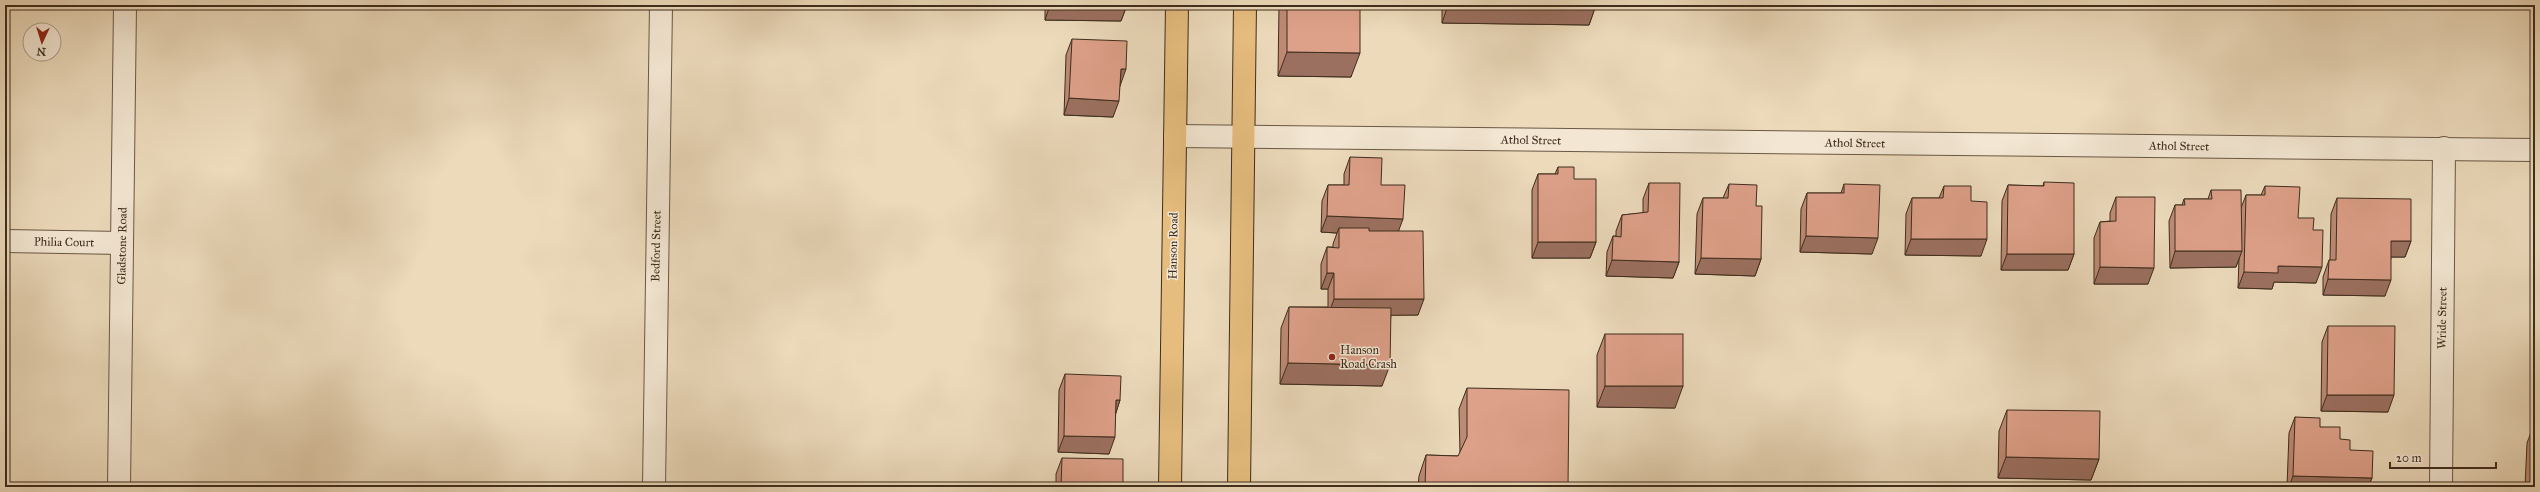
<svg xmlns="http://www.w3.org/2000/svg" width="2540" height="492" font-family="'IM FELL Great Primer',serif">
<rect width="100%" height="100%" fill="#ecdabb"/>
<filter id="stains"><feTurbulence type="fractalNoise" baseFrequency=".005" numOctaves="4"/><feColorMatrix values="0 0 0 0 .2 0 0 0 0 .09 0 0 0 0 .02 0 0 0 .5 -.17"/></filter>
<radialGradient id="worn" r=".72"><stop offset=".6" stop-color="#630" stop-opacity="0"/><stop offset="1" stop-color="#630" stop-opacity=".3"/></radialGradient>
<g fill="none" stroke-linecap="round" stroke-linejoin="round">
<g stroke="#6a5844" stroke-width="24">
<g id="minor">
<path d="M 1175,136 L 2535,150"/>
<path d="M 5,241 L 122,243"/>
<path d="M 119,487 L 125,5"/>
<path d="M 654,487 L 661,5"/>
<path d="M 2441,487 L 2444,148"/>
</g>
</g>
<g stroke="#3e2d1d" stroke-width="24">
<g id="major">
<path d="M 1170,487 L 1177,5"/>
<path d="M 1239,487 L 1245,5"/>
</g>
</g>
<use href="#minor" stroke="#f3e7d3" stroke-width="22"/>
<use href="#major" stroke="#e6bd7e" stroke-width="22"/>
</g>
<g fill="#be8a76" stroke="#3e2d1d">
<path d="M 1045,5 L 1127,5 L 1121,21 L 1045,20 Z"/>
<path d="M 1279,5 L 1360,5 L 1351,77 L 1278,76 Z"/>
<path d="M 1442,5 L 1596,5 L 1589,25 L 1442,23 Z"/>
<path d="M 1072,39 L 1120,85 L 1113,117 L 1064,115 L 1066,55 Z"/>
<path d="M 1350,157 L 1381,185 L 1399,231 L 1418,315 L 1391,315 L 1382,386 L 1280,384 L 1281,328 L 1289,307 L 1328,307 L 1328,289 L 1321,289 L 1321,264 L 1327,247 L 1333,247 L 1333,244 L 1337,233 L 1321,232 L 1322,201 L 1328,185 L 1344,185 L 1344,174 Z"/>
<path d="M 1558,167 L 1574,179 L 1596,242 L 1590,258 L 1532,258 L 1532,190 L 1538,174 L 1555,174 Z"/>
<path d="M 2044,182 L 2074,254 L 2068,270 L 2001,270 L 2002,201 L 2008,185 L 2043,186 Z"/>
<path d="M 1649,183 L 1679,262 L 1673,278 L 1606,276 L 1607,252 L 1613,236 L 1616,236 L 1616,231 L 1622,215 L 1643,213 L 1643,199 Z"/>
<path d="M 1729,184 L 1756,206 L 1761,259 L 1755,276 L 1695,274 L 1697,214 L 1703,198 L 1723,198 Z"/>
<path d="M 1844,184 L 1872,254 L 1800,252 L 1801,209 L 1807,193 L 1841,193 Z"/>
<path d="M 1944,186 L 1971,201 L 1981,256 L 1905,255 L 1906,214 L 1912,198 L 1939,198 Z"/>
<path d="M 2265,186 L 2298,218 L 2313,230 L 2316,283 L 2274,282 L 2272,289 L 2238,288 L 2239,258 L 2236,267 L 2170,268 L 2169,221 L 2175,205 L 2182,205 L 2184,199 L 2208,199 L 2211,190 L 2241,208 L 2246,195 L 2261,195 Z"/>
<path d="M 2116,197 L 2148,284 L 2094,284 L 2094,238 L 2100,222 L 2110,221 L 2110,213 Z"/>
<path d="M 2337,198 L 2411,241 L 2405,257 L 2391,257 L 2385,296 L 2323,295 L 2323,277 L 2329,260 L 2330,260 L 2331,214 Z"/>
<path d="M 2535,213 L 2535,293 L 2531,293 L 2532,221 Z"/>
<path d="M 2328,326 L 2388,412 L 2321,411 L 2322,342 Z"/>
<path d="M 1605,334 L 1675,408 L 1597,407 L 1597,355 Z"/>
<path d="M 1065,374 L 1120,400 L 1115,415 L 1109,454 L 1058,452 L 1059,390 Z"/>
<path d="M 1467,388 L 1568,487 L 1418,487 L 1419,476 L 1426,455 L 1458,456 L 1460,454 L 1459,409 Z"/>
<path d="M 2007,410 L 2099,459 L 2091,480 L 1998,478 L 1999,431 Z"/>
<path d="M 2295,417 L 2320,427 L 2340,439 L 2350,450 L 2372,478 L 2368,487 L 2287,487 L 2289,433 Z"/>
<path d="M 2533,427 L 2535,487 L 2525,487 L 2527,443 Z"/>
<path d="M 1062,458 L 1123,487 L 1056,487 L 1056,474 Z"/>
</g>
<g fill="#9b7060" stroke="#3e2d1d">
<path d="M 1050,5 L 1127,5 L 1121,21 L 1045,20 Z"/>
<path d="M 1448,5 L 1596,5 L 1589,25 L 1442,23 Z"/>
<path d="M 1287,52 L 1360,53 L 1351,77 L 1278,76 Z"/>
<path d="M 1121,69 L 1126,69 L 1120,86 Z"/>
<path d="M 1069,98 L 1119,101 L 1113,117 L 1064,115 Z"/>
<path d="M 1327,216 L 1403,219 L 1397,235 L 1339,228 L 1337,233 L 1321,232 Z"/>
<path d="M 1806,236 L 1878,238 L 1872,254 L 1800,252 Z"/>
<path d="M 1911,239 L 1987,239 L 1981,256 L 1905,255 Z"/>
<path d="M 2391,241 L 2411,241 L 2405,257 L 2385,257 Z"/>
<path d="M 1538,242 L 1596,242 L 1590,258 L 1532,258 Z"/>
<path d="M 2175,251 L 2242,251 L 2236,267 L 2170,268 Z"/>
<path d="M 2007,254 L 2074,254 L 2068,270 L 2001,270 Z"/>
<path d="M 1701,258 L 1761,259 L 1755,276 L 1695,274 Z"/>
<path d="M 1612,260 L 1679,262 L 1673,278 L 1606,276 Z"/>
<path d="M 2278,266 L 2322,267 L 2316,283 L 2274,282 L 2272,289 L 2238,288 L 2244,272 Z"/>
<path d="M 2100,267 L 2154,268 L 2148,284 L 2094,284 Z"/>
<path d="M 1327,273 L 1334,273 L 1328,289 L 1321,289 Z"/>
<path d="M 2328,279 L 2391,280 L 2385,296 L 2323,295 Z"/>
<path d="M 2535,283 L 2535,293 L 2531,293 Z"/>
<path d="M 1334,299 L 1424,299 L 1418,315 L 1328,316 Z"/>
<path d="M 1288,363 L 1390,365 L 1382,386 L 1280,384 Z"/>
<path d="M 1605,386 L 1683,386 L 1675,408 L 1597,407 Z"/>
<path d="M 2327,395 L 2394,395 L 2388,412 L 2321,411 Z"/>
<path d="M 1116,400 L 1120,400 L 1115,416 Z"/>
<path d="M 1064,436 L 1115,437 L 1109,454 L 1058,452 Z"/>
<path d="M 2006,457 L 2099,459 L 2091,480 L 1998,478 Z"/>
<path d="M 2293,476 L 2372,478 L 2368,487 L 2289,487 Z"/>
<path d="M 2531,483 L 2535,483 L 2535,487 L 2529,487 Z"/>
</g>
<g fill="#dda089" stroke="#3e2d1d">
<path d="M 1287,5 L 1360,5 L 1360,53 L 1287,52 Z"/>
<path d="M 1072,39 L 1127,41 L 1126,69 L 1121,69 L 1119,101 L 1069,98 Z"/>
<path d="M 1350,157 L 1382,158 L 1381,185 L 1405,185 L 1403,219 L 1327,216 L 1328,185 L 1349,185 Z"/>
<path d="M 1558,167 L 1574,167 L 1574,179 L 1596,179 L 1596,242 L 1538,242 L 1538,174 L 1558,174 Z"/>
<path d="M 2044,182 L 2074,183 L 2074,254 L 2007,254 L 2008,185 L 2044,186 Z"/>
<path d="M 1649,183 L 1680,183 L 1679,262 L 1612,260 L 1613,236 L 1621,237 L 1622,215 L 1648,212 Z"/>
<path d="M 1729,184 L 1757,185 L 1756,206 L 1762,206 L 1761,259 L 1701,258 L 1703,198 L 1728,198 Z"/>
<path d="M 1844,184 L 1880,185 L 1878,238 L 1806,236 L 1807,193 L 1844,193 Z"/>
<path d="M 1944,186 L 1971,186 L 1971,201 L 1987,202 L 1987,239 L 1911,239 L 1912,198 L 1943,198 Z"/>
<path d="M 2265,186 L 2300,187 L 2298,218 L 2314,218 L 2313,230 L 2323,230 L 2322,267 L 2278,266 L 2278,273 L 2244,272 L 2246,195 L 2265,195 Z"/>
<path d="M 2211,190 L 2241,190 L 2242,251 L 2175,251 L 2175,205 L 2185,205 L 2184,199 L 2212,199 Z"/>
<path d="M 2116,197 L 2155,197 L 2154,268 L 2100,267 L 2100,222 L 2116,221 Z"/>
<path d="M 2337,198 L 2411,199 L 2411,241 L 2391,241 L 2391,280 L 2328,279 L 2329,260 L 2336,260 Z"/>
<path d="M 1339,228 L 1369,228 L 1369,231 L 1423,231 L 1424,299 L 1334,299 L 1334,273 L 1327,273 L 1327,247 L 1339,248 Z"/>
<path d="M 1289,307 L 1391,308 L 1390,365 L 1288,363 Z"/>
<path d="M 2328,326 L 2395,326 L 2394,395 L 2327,395 Z"/>
<rect x="1605" y="334" width="78" height="52"/>
<path d="M 1065,374 L 1121,376 L 1120,400 L 1116,400 L 1115,437 L 1064,436 Z"/>
<path d="M 1467,388 L 1569,390 L 1568,487 L 1425,487 L 1426,455 L 1458,456 L 1467,437 Z"/>
<path d="M 2007,410 L 2100,411 L 2099,459 L 2006,457 Z"/>
<path d="M 2295,417 L 2320,418 L 2320,427 L 2340,427 L 2340,439 L 2350,440 L 2350,450 L 2373,451 L 2372,478 L 2293,476 Z"/>
<path d="M 2533,427 L 2535,427 L 2535,483 L 2531,483 Z"/>
<path d="M 1062,458 L 1123,459 L 1123,487 L 1061,487 Z"/>
</g>
<circle fill="#8f2418" stroke="#f3e7d3" stroke-width="1.5" cx="1332" cy="357" r="4"/>
<g text-anchor="middle" dominant-baseline="central" stroke-width="3" stroke-linejoin="round" paint-order="stroke">
<g font-size="12" fill="#3e2d1d" stroke="#f3e7d3">
<text transform="translate(1531 140) rotate(1)">Athol Street</text>
<text transform="translate(1855 143) rotate(1)">Athol Street</text>
<text transform="translate(2179 146) rotate(1)">Athol Street</text>
<text transform="translate(64 242) rotate(1)">Philia Court</text>
<text transform="translate(122 246) rotate(-89)">Gladstone Road</text>
<text transform="translate(656 246) rotate(-89)">Bedford Street</text>
<text transform="translate(1173 246) rotate(-89)">Hanson Road</text>
<text transform="translate(2442 318) rotate(-89)">Wride Street</text>
</g>
<g font-size="12" fill="#3e2d1d" stroke="#f3e7d3" text-anchor="start">
<text x="1340" y="350">Hanson<tspan x="1340" dy="14">Road Crash</tspan></text>
</g>
</g>
<rect width="2540" height="492" fill="none" stroke="#ecdabb" stroke-width="20"/>
<rect x="6" y="6" width="2528" height="480" fill="none" stroke="#3e2d1d" stroke-width="2"/>
<rect x="10" y="10" width="2520" height="472" fill="none" stroke="#3e2d1d"/>
<g transform="translate(42 42) rotate(184)"><circle r="19" fill="#f3e7d3" stroke="#ab9d8a"/>
<path d="M0-3L7 15L0 10L-7 15Z" fill="#8f2418"/>
<text y="-6" font-size="11" font-weight="bold" text-anchor="middle" fill="#3e2d1d">N</text>
</g>
<path d="M2390 462v6h106v-6" fill="none" stroke="#3e2d1d" stroke-width="2"/>
<text x="2396" y="462" font-size="12" fill="#3e2d1d" stroke="#f3e7d3" stroke-width="3" paint-order="stroke">20 m</text>
<rect width="100%" height="100%" filter="url(#stains)"/>
<rect width="100%" height="100%" fill="url(#worn)"/>
</svg>
